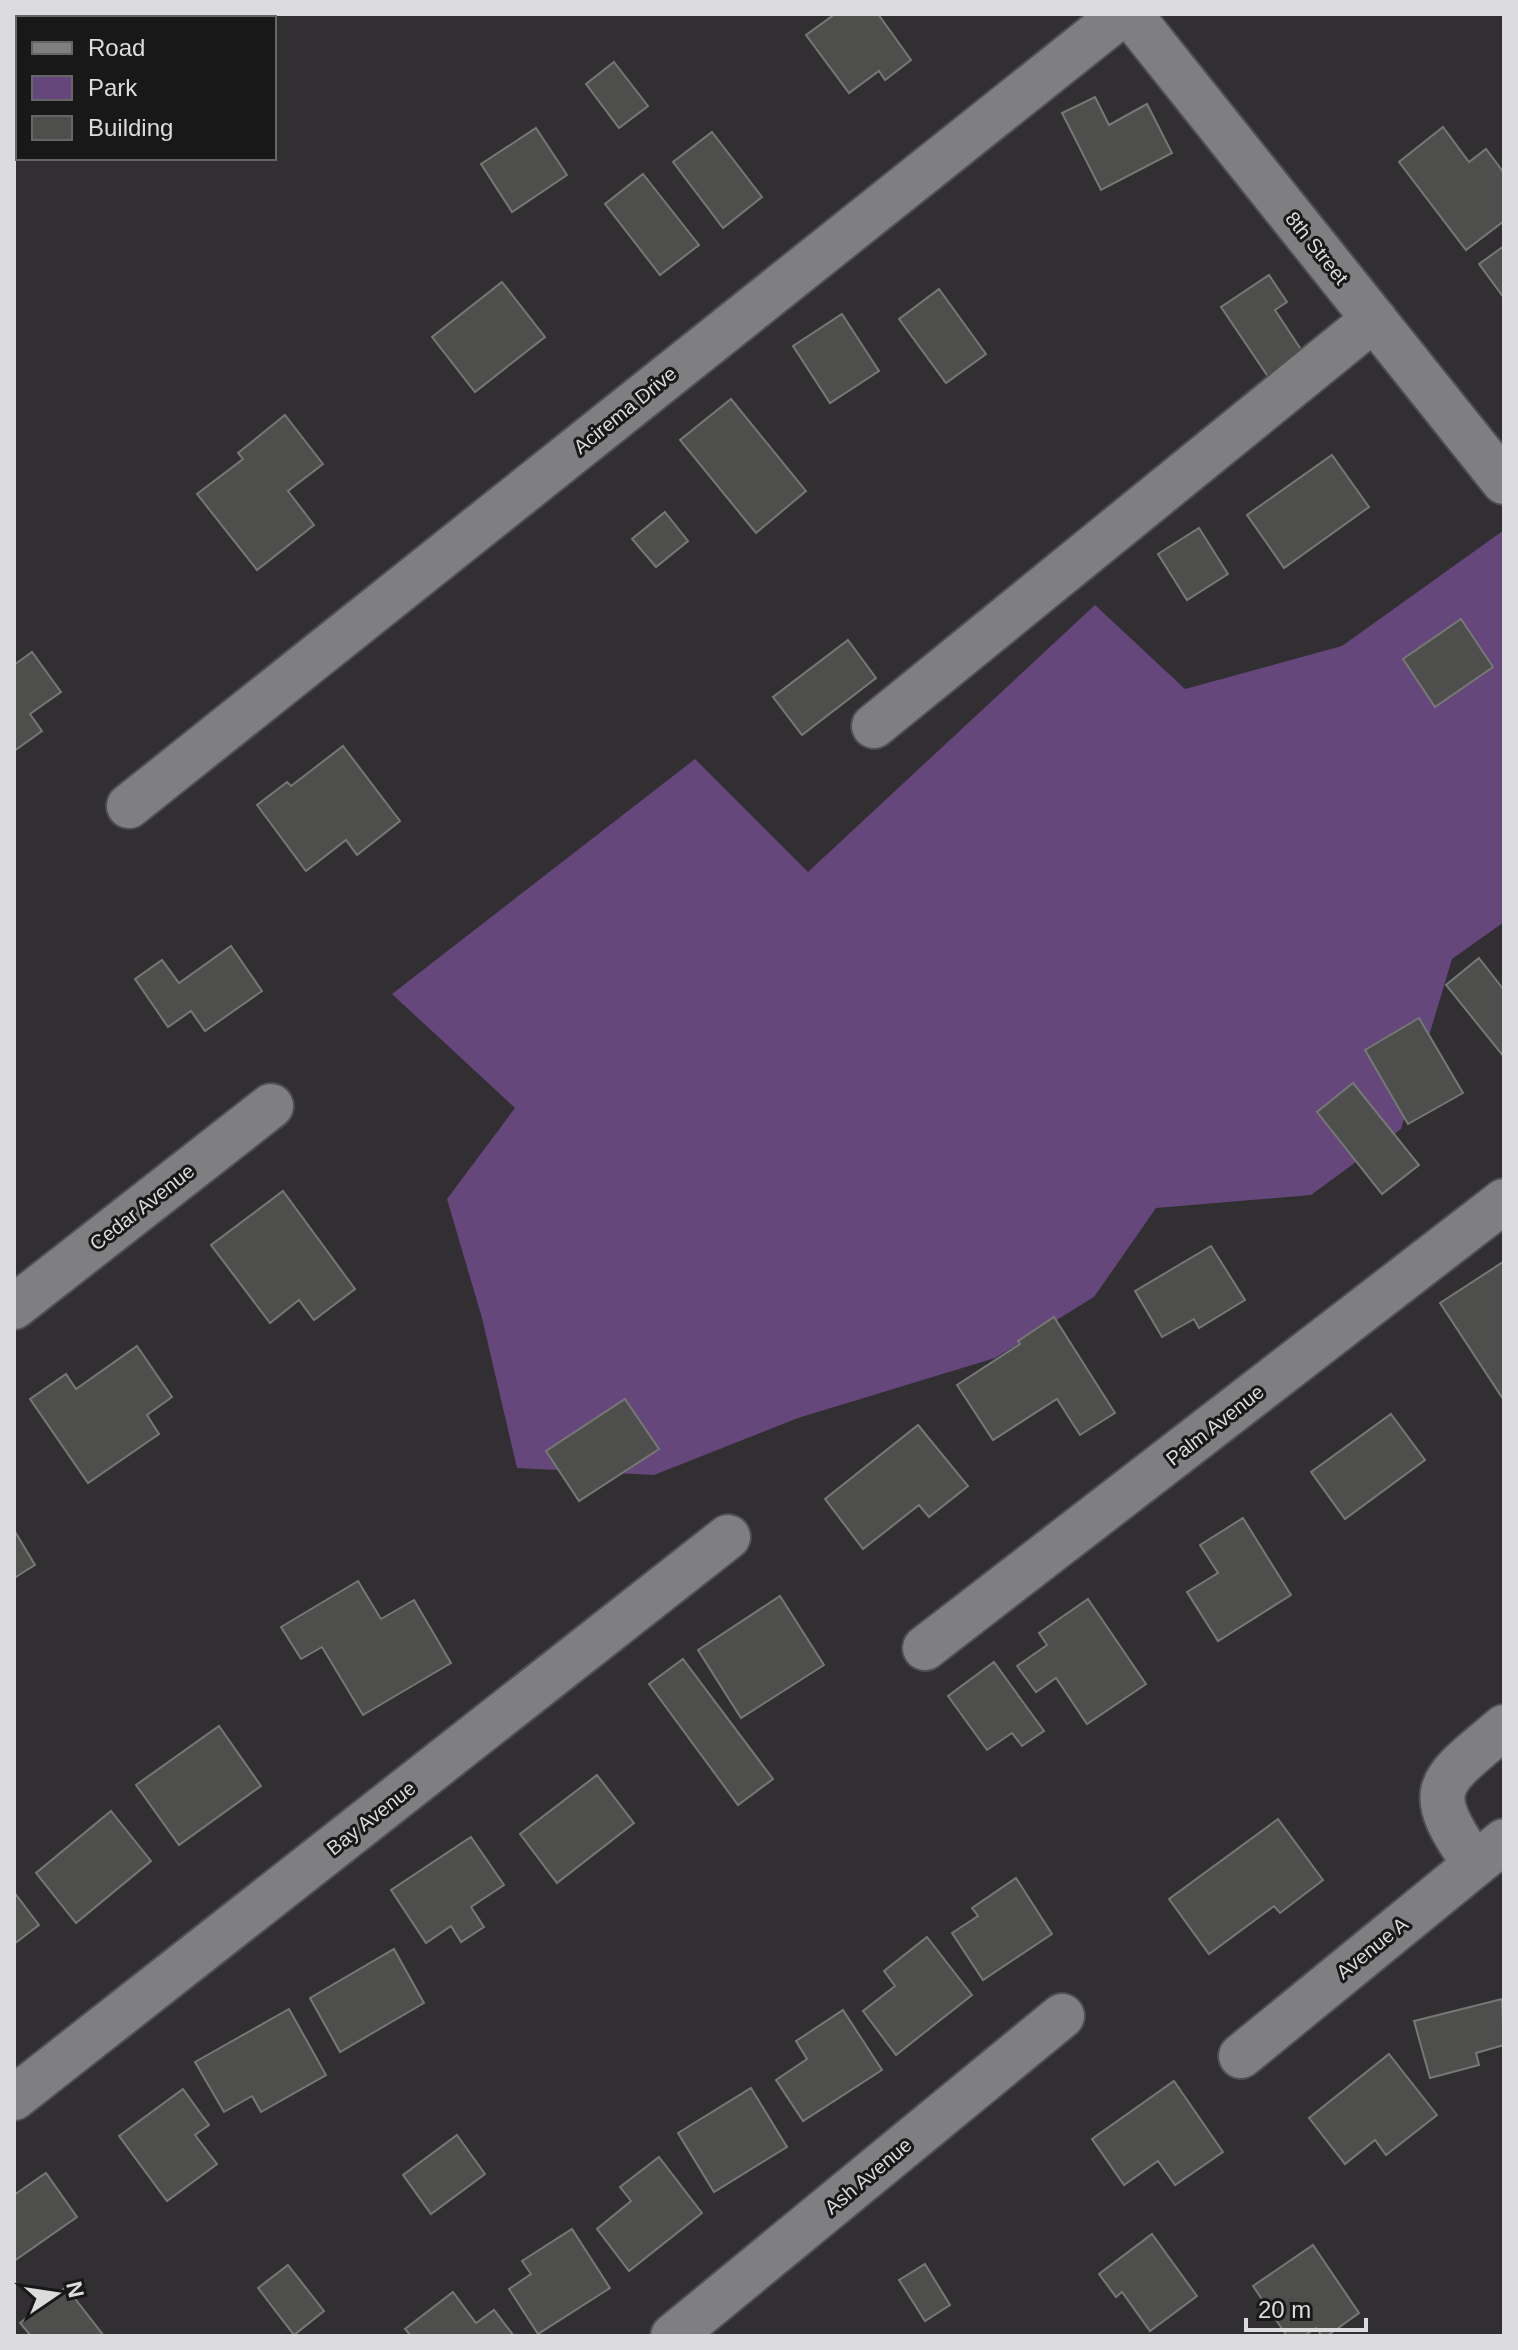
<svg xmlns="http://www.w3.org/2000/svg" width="1518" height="2350" font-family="Arial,sans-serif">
<rect width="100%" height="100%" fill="#312f32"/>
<path fill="#65477b" d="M 1504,530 L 1504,922 L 1452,959 L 1401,1129 L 1311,1195 L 1156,1208 L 1094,1297 L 995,1358 L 798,1418 L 654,1475 L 517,1468 L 482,1318 L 447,1199 L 515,1108 L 392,994 L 695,759 L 808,872 L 1095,605 L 1185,689 L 1342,646 Z"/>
<g fill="#4e4f4d" stroke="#767875" stroke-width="2">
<path d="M 14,14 L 112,14 L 115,18 L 18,18 L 18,23 Z"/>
<path d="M 835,14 L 878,14 L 911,60 L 885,80 L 879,71 L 849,93 L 806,35 Z"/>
<path d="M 614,62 L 648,106 L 619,128 L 586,84 Z"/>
<path d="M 1095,97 L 1109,125 L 1147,104 L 1172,153 L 1101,190 L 1062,113 Z"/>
<path d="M 1443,127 L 1469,162 L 1486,149 L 1504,173 L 1504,221 L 1466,250 L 1399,162 Z"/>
<path d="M 536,128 L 567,175 L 512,212 L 481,164 Z"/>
<path d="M 712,132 L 762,197 L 723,228 L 673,162 Z"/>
<path d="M 643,174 L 699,245 L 660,275 L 605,204 Z"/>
<path d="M 1504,246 L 1504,298 L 1479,264 Z"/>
<path d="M 1269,275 L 1287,302 L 1275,310 L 1304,354 L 1269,378 L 1221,307 Z"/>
<path d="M 502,282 L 545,337 L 475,392 L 432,337 Z"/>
<path d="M 939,289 L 986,354 L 946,383 L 899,319 Z"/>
<path d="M 842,314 L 879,371 L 830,403 L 793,346 Z"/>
<path d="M 731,399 L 806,491 L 756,533 L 680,440 Z"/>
<path d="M 285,415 L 323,464 L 288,491 L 314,525 L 257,570 L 197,494 L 243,459 L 238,453 Z"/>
<path d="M 1332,455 L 1369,507 L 1284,568 L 1247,515 Z"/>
<path d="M 665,512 L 688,541 L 656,567 L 632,539 Z"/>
<path d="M 1199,528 L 1228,574 L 1187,600 L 1158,554 Z"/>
<path d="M 1461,619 L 1493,667 L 1435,707 L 1403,659 Z"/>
<path d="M 848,640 L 876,678 L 802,735 L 773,697 Z"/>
<path d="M 32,652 L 61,692 L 30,714 L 42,731 L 14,751 L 14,665 Z"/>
<path d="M 343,746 L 400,821 L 357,855 L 346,840 L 306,871 L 257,805 L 287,782 L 291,786 Z"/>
<path d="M 231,946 L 262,991 L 205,1031 L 191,1011 L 168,1027 L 135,979 L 162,960 L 179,983 Z"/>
<path d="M 1479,958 L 1504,990 L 1504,1057 L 1446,985 Z"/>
<path d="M 1419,1018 L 1463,1093 L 1408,1124 L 1365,1050 Z"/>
<path d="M 1353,1083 L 1419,1165 L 1382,1194 L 1317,1112 Z"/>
<path d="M 283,1191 L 355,1289 L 314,1320 L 299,1300 L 270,1323 L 211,1245 Z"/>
<path d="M 1211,1246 L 1245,1300 L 1199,1328 L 1194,1319 L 1162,1337 L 1135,1291 Z"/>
<path d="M 1503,1262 L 1504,1264 L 1503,1399 L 1440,1303 Z"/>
<path d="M 1054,1317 L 1115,1413 L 1080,1435 L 1057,1399 L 993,1440 L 957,1385 L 1020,1344 L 1018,1341 Z"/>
<path d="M 137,1346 L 172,1397 L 147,1415 L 159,1434 L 88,1483 L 30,1399 L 66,1374 L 76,1389 Z"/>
<path d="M 625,1399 L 659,1449 L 579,1501 L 546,1451 Z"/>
<path d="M 1391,1414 L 1425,1460 L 1345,1519 L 1311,1472 Z"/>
<path d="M 918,1425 L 968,1486 L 929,1517 L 919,1505 L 863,1549 L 825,1499 Z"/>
<path d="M 1243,1518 L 1291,1595 L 1218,1641 L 1187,1592 L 1218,1573 L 1200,1545 Z"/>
<path d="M 14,1530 L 35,1565 L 14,1578 Z"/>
<path d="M 358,1581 L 381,1619 L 414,1600 L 451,1663 L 363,1715 L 322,1647 L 301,1659 L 281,1627 Z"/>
<path d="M 780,1596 L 824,1665 L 741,1718 L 698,1650 Z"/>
<path d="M 1088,1599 L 1146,1684 L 1087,1724 L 1056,1678 L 1036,1692 L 1017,1666 L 1047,1645 L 1039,1633 Z"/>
<path d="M 683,1659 L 773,1779 L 738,1805 L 649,1684 Z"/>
<path d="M 994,1662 L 1044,1731 L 1022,1746 L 1012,1733 L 987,1750 L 948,1696 Z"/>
<path d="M 219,1726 L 261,1786 L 179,1845 L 136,1785 Z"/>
<path d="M 597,1775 L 634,1823 L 557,1883 L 520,1834 Z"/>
<path d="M 111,1811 L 151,1861 L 76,1923 L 36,1873 Z"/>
<path d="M 1278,1819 L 1323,1880 L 1280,1913 L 1274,1906 L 1209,1954 L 1169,1899 Z"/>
<path d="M 471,1837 L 504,1885 L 471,1907 L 484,1927 L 461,1942 L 451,1926 L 426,1943 L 391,1890 Z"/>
<path d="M 1016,1878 L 1052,1934 L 983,1980 L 952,1933 L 978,1916 L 972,1908 Z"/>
<path d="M 14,1892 L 39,1925 L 14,1944 Z"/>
<path d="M 927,1937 L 972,1995 L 896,2055 L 863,2011 L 895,1986 L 884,1971 Z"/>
<path d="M 394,1949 L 424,2003 L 340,2052 L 310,1998 Z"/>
<path d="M 1502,1999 L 1504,2045 L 1476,2053 L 1479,2065 L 1430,2078 L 1414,2021 Z"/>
<path d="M 289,2009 L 326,2075 L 261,2112 L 252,2096 L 224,2112 L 195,2062 Z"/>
<path d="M 843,2010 L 882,2070 L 803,2121 L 776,2080 L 807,2059 L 796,2041 Z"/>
<path d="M 1389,2054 L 1437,2115 L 1386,2155 L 1375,2140 L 1345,2164 L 1309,2118 Z"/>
<path d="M 1174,2081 L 1223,2152 L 1175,2185 L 1158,2161 L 1124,2185 L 1092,2139 Z"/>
<path d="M 751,2088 L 787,2147 L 714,2192 L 678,2133 Z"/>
<path d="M 183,2089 L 209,2125 L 195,2135 L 217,2164 L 167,2201 L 119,2136 Z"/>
<path d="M 457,2135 L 485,2174 L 431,2214 L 403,2175 Z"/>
<path d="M 659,2157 L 702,2213 L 629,2271 L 597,2229 L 631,2201 L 620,2187 Z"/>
<path d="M 46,2173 L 77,2217 L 14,2261 L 14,2195 Z"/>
<path d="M 572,2229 L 610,2288 L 538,2334 L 509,2289 L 531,2274 L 522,2261 Z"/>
<path d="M 1152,2234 L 1197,2296 L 1150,2331 L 1122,2292 L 1116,2297 L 1099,2274 Z"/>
<path d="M 1313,2245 L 1359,2313 L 1327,2336 L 1322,2336 L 1316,2328 L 1304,2336 L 1287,2336 L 1253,2286 Z"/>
<path d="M 925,2264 L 950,2305 L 925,2321 L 899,2280 Z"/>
<path d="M 288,2265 L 324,2311 L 294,2335 L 258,2288 Z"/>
<path d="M 66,2287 L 104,2336 L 31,2336 L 20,2323 Z"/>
<path d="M 453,2292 L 476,2323 L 494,2310 L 514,2336 L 411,2336 L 405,2329 Z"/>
</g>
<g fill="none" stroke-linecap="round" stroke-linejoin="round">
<g stroke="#4f4e50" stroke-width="48">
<g id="minor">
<path d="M 1130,14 L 1504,482"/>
<path d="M 874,726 L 1374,319"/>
<path d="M 129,806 L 1122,14"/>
<path d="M 14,1307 L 271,1106"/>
<path d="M 925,1648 L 1504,1201"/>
<path d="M 1475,1864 C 1420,1787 1438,1783 1504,1727"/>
<path d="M 1241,2056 L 1504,1841"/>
<path d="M 14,2098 L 728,1537"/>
<path d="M 673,2336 L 1062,2016"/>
</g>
</g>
<use href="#minor" stroke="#7f7e80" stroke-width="44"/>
</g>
<g text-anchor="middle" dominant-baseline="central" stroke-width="6" stroke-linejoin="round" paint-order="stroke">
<g font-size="20" fill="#dcdbdd" stroke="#181819">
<text transform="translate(1317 248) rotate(51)">8th Street</text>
<text transform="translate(625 410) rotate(-39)">Acirema Drive</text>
<text transform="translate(142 1207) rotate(-38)">Cedar Avenue</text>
<text transform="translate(1215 1425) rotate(-38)">Palm Avenue</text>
<text transform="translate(371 1818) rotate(-38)">Bay Avenue</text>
<text transform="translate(1372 1948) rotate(-39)">Avenue A</text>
<text transform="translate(868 2176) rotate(-40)">Ash Avenue</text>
</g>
</g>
<rect width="1518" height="2350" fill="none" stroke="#dcdbdd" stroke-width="32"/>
<rect x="16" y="16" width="260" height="144" fill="#181819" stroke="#666667" stroke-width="2"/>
<rect x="32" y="42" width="40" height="12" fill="#7f7e80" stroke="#666667" stroke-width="2"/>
<text x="88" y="56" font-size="24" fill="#dcdbdd">Road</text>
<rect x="32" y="76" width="40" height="24" fill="#65477b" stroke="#666667" stroke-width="2"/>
<text x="88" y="96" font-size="24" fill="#dcdbdd">Park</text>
<rect x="32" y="116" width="40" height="24" fill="#4e4f4d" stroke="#666667" stroke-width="2"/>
<text x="88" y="136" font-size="24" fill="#dcdbdd">Building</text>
<g transform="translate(56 2294) rotate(77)" stroke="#181819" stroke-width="6" paint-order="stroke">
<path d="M0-6L14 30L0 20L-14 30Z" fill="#dcdbdd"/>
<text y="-12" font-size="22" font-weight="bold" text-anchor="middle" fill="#dcdbdd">N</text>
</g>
<path d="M1246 2318v12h120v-12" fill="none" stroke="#dcdbdd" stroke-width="4"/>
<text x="1258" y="2318" font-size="24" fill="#dcdbdd" stroke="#181819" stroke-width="6" paint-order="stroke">20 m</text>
</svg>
